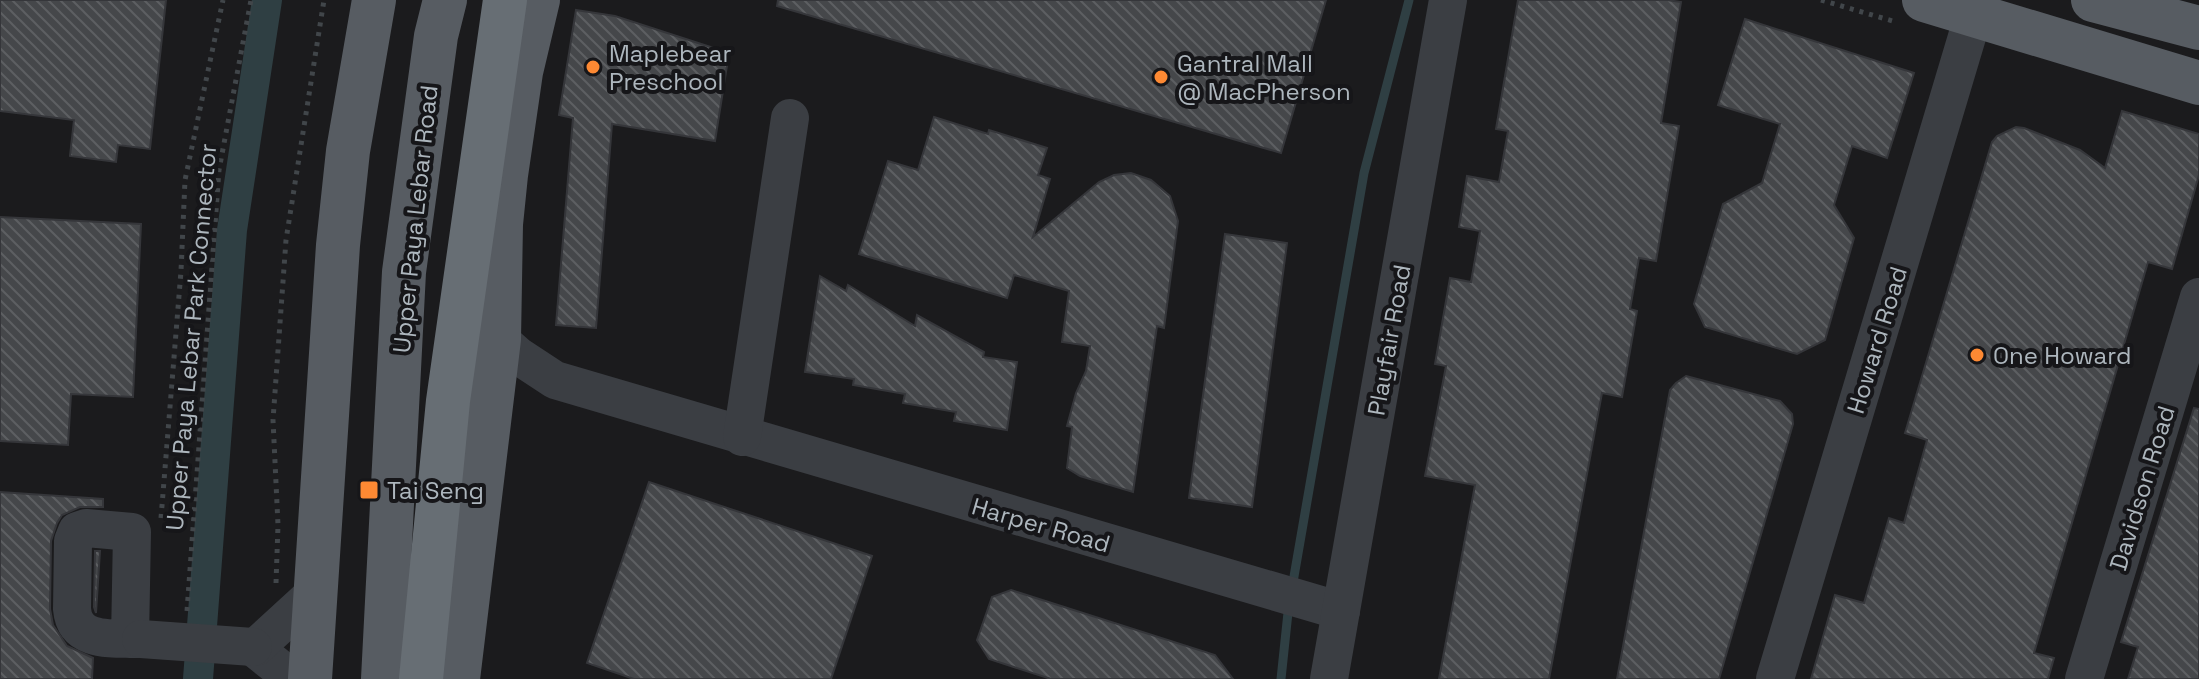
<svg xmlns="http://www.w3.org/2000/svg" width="2199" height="679" font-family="'Space Grotesk',sans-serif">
<defs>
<pattern id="building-back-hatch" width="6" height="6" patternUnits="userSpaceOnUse" patternTransform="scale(2)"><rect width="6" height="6" fill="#45474a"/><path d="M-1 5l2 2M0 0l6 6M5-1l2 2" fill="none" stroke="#5d5f62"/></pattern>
</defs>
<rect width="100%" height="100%" fill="#1b1b1d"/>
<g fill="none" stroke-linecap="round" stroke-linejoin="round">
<g stroke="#2f3f43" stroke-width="9">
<path d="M 1292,588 L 1364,173 L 1409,0"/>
<path d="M 1281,679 L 1289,603"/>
</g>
<path stroke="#2f3f43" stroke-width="30" d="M 198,679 L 232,230 L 267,0"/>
</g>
<g fill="url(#building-back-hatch)" stroke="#35363a" stroke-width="2">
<path d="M 0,0 L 166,0 L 150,149 L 118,145 L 116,162 L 70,156 L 74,120 L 0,111 Z"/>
<path d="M 778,0 L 1326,0 L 1281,153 L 777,6 Z"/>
<path d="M 1518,0 L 1667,0 L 1681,2 L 1661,123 L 1679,126 L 1656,261 L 1639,258 L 1630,309 L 1637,311 L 1622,397 L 1602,393 L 1549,679 L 1439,679 L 1475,485 L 1425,476 L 1446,366 L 1435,364 L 1450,278 L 1471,282 L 1480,231 L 1459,227 L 1467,176 L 1499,182 L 1508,131 L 1496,129 Z"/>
<path d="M 576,10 L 615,16 L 729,53 L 715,141 L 612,124 L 596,328 L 556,325 L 573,118 L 559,115 Z"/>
<path d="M 1745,19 L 1914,73 L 1887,158 L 1852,146 L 1834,205 L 1854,238 L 1825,340 L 1797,354 L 1705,327 L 1694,304 L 1723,204 L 1762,183 L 1780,124 L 1718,105 Z"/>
<path d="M 2122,111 L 2199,134 L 2199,175 L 2172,269 L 2148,262 L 2034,653 L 2054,658 L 2048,679 L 1811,679 L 1835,595 L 1864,603 L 1889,518 L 1904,523 L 1927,440 L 1905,433 L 1992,142 L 1997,136 L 2016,127 L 2024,128 L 2080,150 L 2105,168 Z"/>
<path d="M 934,117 L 988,134 L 989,130 L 1047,148 L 1038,175 L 1050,179 L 1033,237 L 1099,182 L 1114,175 L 1131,173 L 1151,180 L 1170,196 L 1178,221 L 1164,328 L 1157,326 L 1133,492 L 1080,476 L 1067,468 L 1072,427 L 1067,426 L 1076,393 L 1086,371 L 1090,346 L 1062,342 L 1069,291 L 1014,275 L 1007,298 L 859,254 L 888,161 L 918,170 Z"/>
<path d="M 0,217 L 141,224 L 133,397 L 71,394 L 68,445 L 0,441 Z"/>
<path d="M 1225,234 L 1287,243 L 1252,507 L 1189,498 Z"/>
<path d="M 820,276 L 846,291 L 848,285 L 915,326 L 917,315 L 984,352 L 983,357 L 1017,362 L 1007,430 L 954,421 L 956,412 L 903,403 L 905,394 L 853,385 L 854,379 L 805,372 Z"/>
<path d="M 1686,376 L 1780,401 L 1792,414 L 1793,424 L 1719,679 L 1617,679 L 1670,390 L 1676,383 Z"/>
<path d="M 2194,408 L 2199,409 L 2199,679 L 2128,679 L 2138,647 L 2121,642 Z"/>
<path d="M 649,482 L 872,556 L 831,679 L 634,679 L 587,663 Z"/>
<path d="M 0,492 L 103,499 L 103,507 L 80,507 L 62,515 L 57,523 L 51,541 L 50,609 L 53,625 L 67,646 L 93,658 L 92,679 L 0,679 Z"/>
<path d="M 95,551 L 100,551 L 96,613 L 94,607 Z"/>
<path d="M 1011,590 L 1215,655 L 1233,679 L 1051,679 L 989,659 L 977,640 L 992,597 Z"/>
</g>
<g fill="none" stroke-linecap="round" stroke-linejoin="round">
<g stroke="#41464a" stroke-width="5" stroke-dasharray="4 6" stroke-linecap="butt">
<path d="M 1821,0 L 1896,22"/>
<path d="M 161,518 L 181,271 L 185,180 L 223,0"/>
<path d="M 276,583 L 278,525 L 273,420 L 286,240 L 324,0"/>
<path d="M 187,611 L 219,170 L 251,0"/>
</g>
<g stroke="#3b3e43" stroke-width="38">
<path d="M 499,339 L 517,355 L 555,380 L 1341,611"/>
<path d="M 742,437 L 790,118"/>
<path d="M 130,639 L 132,532 L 86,528 L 77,531 L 73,541 L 72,609 C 75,644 114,638 141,639"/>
<path d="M 253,647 L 293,679"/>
<path d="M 256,647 L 316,592"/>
<path d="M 1329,679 L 1448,0"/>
<path d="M 1775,679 L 1978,0"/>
<path d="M 2084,679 L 2199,297"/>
</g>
<g stroke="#575c62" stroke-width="44">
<path d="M 1924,0 L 2199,83"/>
<path d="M 2093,0 L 2199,28"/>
<path d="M 310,679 L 338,245 L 348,151 L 374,0"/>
<path d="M 383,679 L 404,272 L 436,36 L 445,0"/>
<path d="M 458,679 L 499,339 L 501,224 L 506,175 L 521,72 L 538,0"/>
</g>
<path stroke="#676e74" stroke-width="44" d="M 421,679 L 448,401 L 505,0"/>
<path stroke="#3b3e43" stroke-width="38" d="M 141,639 L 253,647"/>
</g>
<g fill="#fd8933" stroke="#161619" stroke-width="3">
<circle cx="593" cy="67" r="8"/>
<circle cx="1161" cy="77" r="8"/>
<circle cx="1977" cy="355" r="8"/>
<rect x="359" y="480" width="20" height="20" rx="4"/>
</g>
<g text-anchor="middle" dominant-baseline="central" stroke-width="8" stroke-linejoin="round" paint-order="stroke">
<g font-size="24" fill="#adb6bd" stroke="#161619" text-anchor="start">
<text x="609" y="53">Maplebear<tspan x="609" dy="28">Preschool</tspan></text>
<text x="1177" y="63">Gantral Mall<tspan x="1177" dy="28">@ MacPherson</tspan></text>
<text x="1993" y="355">One Howard</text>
<text x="387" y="490">Tai Seng</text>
</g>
<g font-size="24" fill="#adb6bd" stroke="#161619">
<text transform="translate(415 219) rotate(-84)">Upper Paya Lebar Road</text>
<text transform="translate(191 337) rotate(-85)">Upper Paya Lebar Park Connector</text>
<text transform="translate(1389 340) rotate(-80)">Playfair Road</text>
<text transform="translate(1877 340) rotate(-73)">Howard Road</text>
<text transform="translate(2142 488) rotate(-73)">Davidson Road</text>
<text transform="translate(1041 525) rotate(16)">Harper Road</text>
</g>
</g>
</svg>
